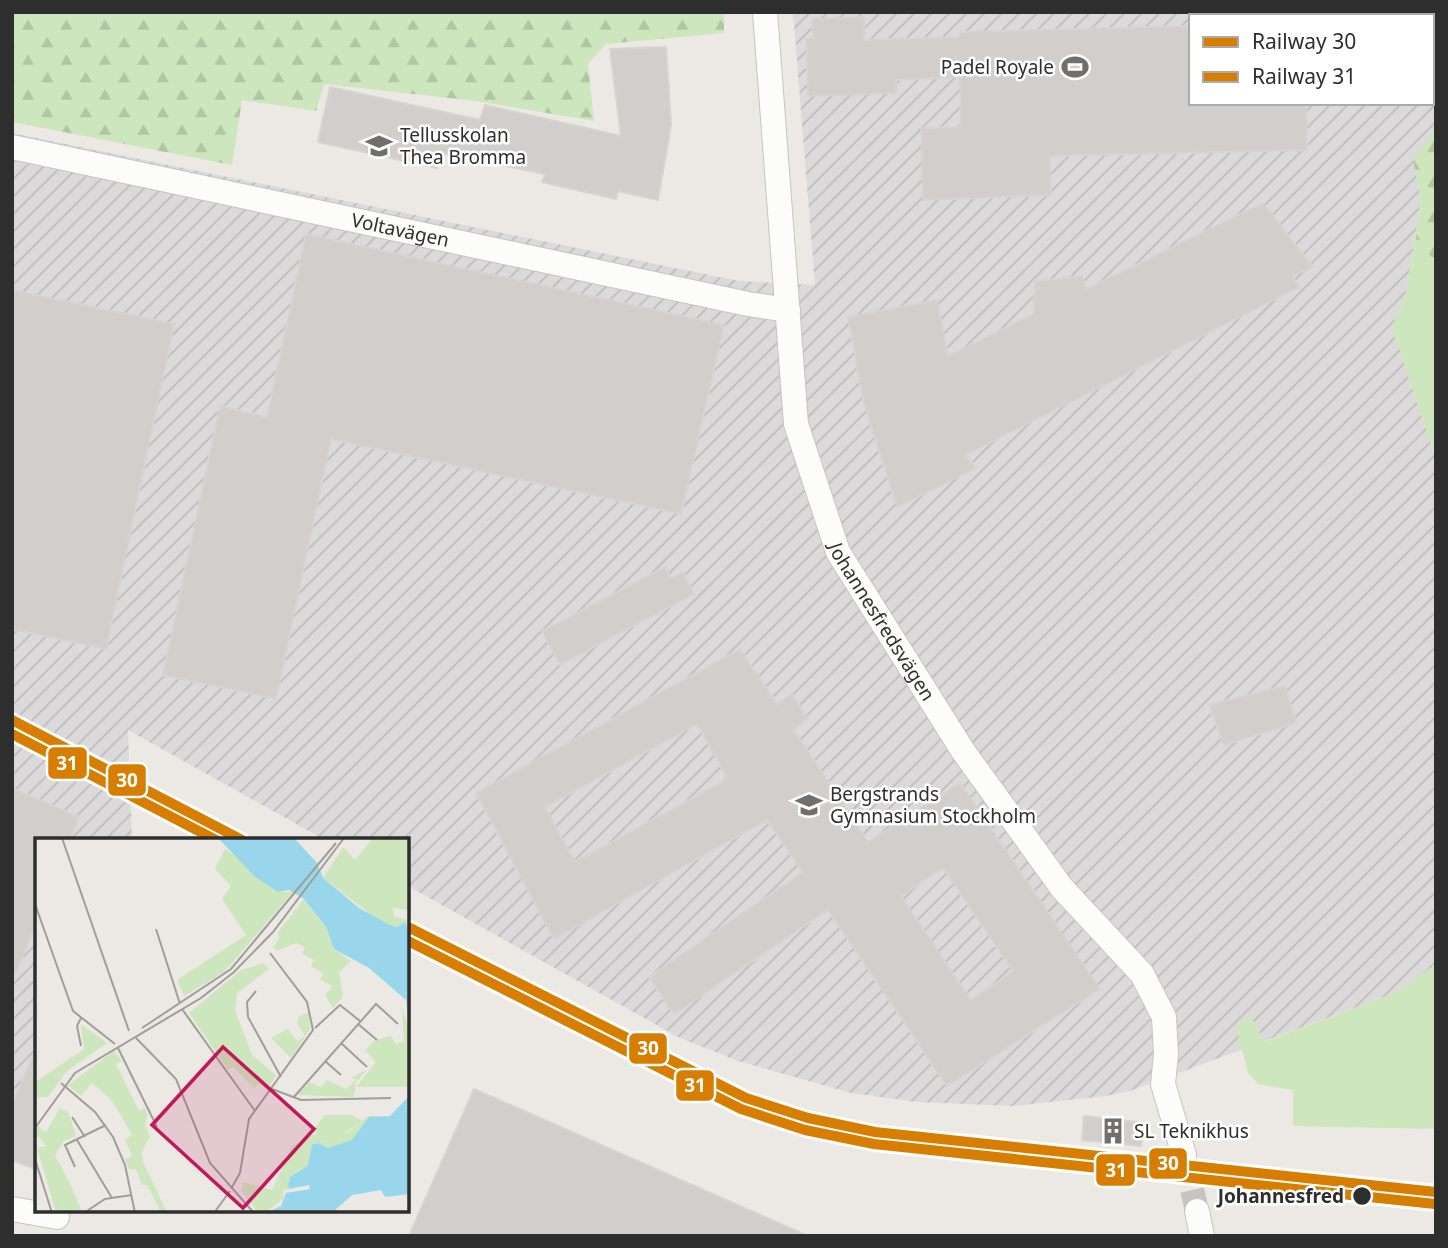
<svg xmlns="http://www.w3.org/2000/svg" width="1448" height="1248" font-family="'Noto Sans',sans-serif">
<defs>
<pattern id="industrial-furrows" width="10" height="10" patternUnits="userSpaceOnUse" patternTransform="scale(1.75)"><rect width="10" height="10" fill="#dcd9db"/><path d="M-1 1l2-2M0 10L10 0M9 11l2-2" fill="none" stroke="#bdbbbc"/></pattern>
<pattern id="forest-firs" width="22" height="20" patternUnits="userSpaceOnUse" patternTransform="scale(1.75)"><rect width="22" height="20" fill="#cee6be"/><path d="M5 1l3.5 6h-7zM16 11l3.5 6h-7z" fill="#b1c6a4"/></pattern>
</defs>
<rect width="100%" height="100%" fill="#ece8e4"/>
<path fill="url(#industrial-furrows)" fill-rule="evenodd" d="M 793,12 L 1436,12 L 1436,128 L 1413,161 L 1421,199 L 1406,294 L 1392,327 L 1436,459 L 1436,964 L 1397,992 L 1130,1091 L 1106,1096 L 1014,1106 L 917,1102 L 851,1093 L 738,1061 L 678,1037 L 408,886 L 408,840 L 325,840 L 128,730 L 132,840 L 37,840 L 37,1043 L 12,1103 L 12,133 L 739,281 L 815,285 ZM 1191,16 L 1432,16 L 1432,103 L 1191,103 Z"/>
<g fill="#cee6be">
<path d="M 1436,128 L 1436,459 L 1392,327 L 1406,294 L 1421,199 L 1413,161 Z"/>
<path d="M 1436,964 L 1436,1129 L 1293,1126 L 1293,1090 L 1258,1084 L 1248,1073 L 1236,1026 L 1251,1015 L 1264,1042 L 1397,992 Z"/>
</g>
<g fill="url(#forest-firs)">
<path d="M 12,12 L 724,12 L 724,33 L 606,44 L 588,64 L 594,121 L 476,101 L 324,84 L 316,111 L 242,100 L 232,165 L 12,122 Z"/>
<path d="M 1436,128 L 1436,262 L 1416,240 L 1421,199 L 1413,161 Z"/>
</g>
<g fill="#d1cecb" stroke="#d7d4d0" stroke-width="2" fill-rule="evenodd">
<path d="M 864,17 L 864,40 L 959,37 L 959,32 L 1191,26 L 1191,103 L 1306,103 L 1307,150 L 1050,156 L 1051,195 L 923,200 L 921,128 L 961,127 L 960,77 L 896,80 L 896,93 L 808,96 L 806,38 L 813,38 L 812,19 Z"/>
<path d="M 666,47 L 671,125 L 658,200 L 618,191 L 616,199 L 542,182 L 545,174 L 440,153 L 437,168 L 318,142 L 330,87 L 480,120 L 485,105 L 621,136 L 610,49 Z"/>
<path d="M 1263,203 L 1313,267 L 1292,276 L 1299,287 L 965,455 L 976,468 L 897,507 L 864,404 L 848,317 L 937,300 L 948,356 L 1034,314 L 1035,281 L 1082,276 L 1086,289 Z"/>
<path d="M 306,234 L 724,325 L 681,514 L 331,439 L 276,699 L 163,675 L 220,406 L 267,417 Z"/>
<path d="M 12,290 L 174,324 L 106,649 L 12,629 Z"/>
<path d="M 665,567 L 671,578 L 683,572 L 694,594 L 560,665 L 542,631 Z"/>
<path d="M 740,649 L 777,704 L 792,694 L 808,719 L 793,729 L 868,842 L 960,783 L 1100,989 L 947,1086 L 828,910 L 674,1014 L 649,977 L 803,872 L 767,820 L 554,939 L 476,793 ZM 697,724 L 728,779 L 575,862 L 545,807 ZM 943,868 L 1013,971 L 971,1000 L 901,896 Z"/>
<path d="M 1285,686 L 1296,723 L 1224,745 L 1209,705 Z"/>
<path d="M 12,788 L 79,817 L 70,840 L 37,840 L 37,921 L 13,980 Z"/>
<path d="M 37,1046 L 37,1170 L 12,1160 L 12,1104 Z"/>
<path d="M 474,1089 L 808,1236 L 409,1236 Z"/>
<path d="M 1084,1116 L 1144,1123 L 1141,1146 L 1082,1140 Z"/>
</g>
<g fill="none" stroke-linecap="round" stroke-linejoin="round">
<path stroke="#c6c3c0" stroke-width="24" stroke-dasharray="24 12" stroke-linecap="butt" d="M 1184,1155 L 1197,1211"/>
<g stroke="#c5c4c5" stroke-width="26">
<g id="minor">
<path id="s1" d="M 765,12 L 796,424 L 838,552 L 963,751 L 1062,888 L 1142,974 L 1164,1017 L 1166,1054 L 1163,1084 L 1184,1155"/>
<path id="s2" d="M 12,147 L 748,304 L 788,310"/>
<path d="M 12,1209 L 57,1217"/>
<path d="M 1197,1211 L 1202,1236"/>
</g>
</g>
<use href="#minor" stroke="#fcfcfb" stroke-width="24"/>
<g stroke="#fff" stroke-width="16">
<g id="rail-1">
<path d="M 12,720 L 242,840"/>
<path d="M 408,927 L 746,1098 L 808,1118 L 875,1132 L 1436,1192"/>
</g>
</g>
<g stroke="#fff" stroke-width="16">
<g id="rail-2">
<path d="M 12,734 L 216,840"/>
<path d="M 408,941 L 741,1109 L 805,1130 L 874,1144 L 1435,1204"/>
</g>
</g>
<use href="#rail-1" stroke="#d77d00" stroke-width="10"/>
<use href="#rail-2" stroke="#d77d00" stroke-width="10"/>
</g>
<defs>
<g id="stadium-bare" transform="scale(2.1)"><path d="M0-5a6.5 5 0 1 0 0 10a6.5 5 0 1 0 0-10ZM-3.5-1.8h7v3.6h-7Z" fill="#706f6e" stroke="#fff" stroke-width="2.5" paint-order="stroke"/></g>
<g id="school-bare" transform="scale(2.1)"><path d="M0-5L7-2L0 1L-7-2ZM-4 1L0 2.5L4 1V4Q0 6-4 4Z" fill="#706f6e" stroke="#fff" stroke-width="2.5" paint-order="stroke"/></g>
<g id="building-bare" transform="scale(2.1)"><path d="M-4-6H4V6H1V3H-1V6H-4ZM-2.5-4.3h1.7v1.8h-1.7ZM.8-4.3h1.7v1.8H.8ZM-2.5-1h1.7V.8h-1.7ZM.8-1h1.7V.8H.8Z" fill="#706f6e" stroke="#fff" stroke-width="2.5" paint-order="stroke"/></g>
</defs>
<g fill-rule="evenodd">
<use href="#stadium-bare" x="1075" y="67"/>
<use href="#school-bare" x="379" y="146"/>
<use href="#school-bare" x="809" y="805"/>
<use href="#building-bare" x="1113" y="1131"/>
</g>
<circle fill="#2e2e2e" stroke="#fff" stroke-width="2.5" cx="1362" cy="1196" r="10"/>
<g text-anchor="middle" dominant-baseline="central" stroke-width="5" stroke-linejoin="round" paint-order="stroke">
<g font-size="19" fill="#2e2e2e" stroke="#fff" text-anchor="start">
<text x="1054" y="67" text-anchor="end">Padel Royale</text>
<text x="400" y="135">Tellusskolan<tspan x="400" dy="22">Thea Bromma</tspan></text>
<text x="830" y="794">Bergstrands<tspan x="830" dy="22">Gymnasium Stockholm</tspan></text>
<text x="1134" y="1131">SL Teknikhus</text>
</g>
<g font-size="19" fill="#2e2e2e" stroke="#fff">
<text stroke="none"><textPath href="#s2" startOffset="397">Voltavägen</textPath></text>
<text stroke="none"><textPath href="#s1" startOffset="630">Johannesfredsvägen</textPath></text>
</g>
<g font-size="19" font-weight="bold" fill="#2e2e2e" stroke="#fff" text-anchor="end">
<text x="1344" y="1196">Johannesfred</text>
</g>
</g>
<g transform="translate(35 838)">
<rect width="374" height="374" fill="#ece8e4"/>
<path d="M 190,11 L 211,25 L 197,49 L 180,31 ZM 333,231 L 321,244 L 319,259 L 262,257 L 274,244 L 286,249 L 292,242 L 311,251 L 322,241 L 316,240 ZM 26,268 L 29,292 L 15,312 L 2,310 L 11,308 L 3,297 L 0,301 L 0,294 L 3,288 L 11,294 ZM 290,277 L 317,277 L 327,283 L 306,298 L 264,310 L 252,336 L 254,351 L 248,352 L 249,360 L 231,374 L 223,374 L 206,353 L 208,344 L 237,352 L 257,308 L 282,296 L 279,291 ZM 38,352 L 47,374 L 29,374 L 27,363 Z" fill="#cee6be"/>
<path d="M 374,0 L 374,72 L 358,70 L 359,79 L 374,82 L 374,90 L 369,85 L 362,89 L 343,82 L 288,40 L 308,9 L 320,22 L 337,1 ZM 211,25 L 220,39 L 243,54 L 258,54 L 189,134 L 149,158 L 142,142 L 211,97 L 187,61 ZM 269,61 L 291,89 L 299,111 L 316,123 L 304,134 L 308,159 L 298,170 L 290,157 L 298,148 L 285,142 L 288,135 L 276,128 L 279,122 L 267,116 L 270,109 L 261,105 L 242,113 L 238,109 L 244,101 L 243,94 ZM 229,125 L 234,131 L 202,155 L 200,172 L 217,217 L 241,237 L 232,252 L 224,246 L 219,250 L 198,229 L 193,232 L 154,175 L 206,132 ZM 367,169 L 374,193 L 374,249 L 321,249 L 341,224 L 330,212 L 340,202 L 356,198 L 361,206 L 369,203 ZM 274,175 L 275,191 L 256,220 L 236,200 L 253,191 L 262,203 L 270,198 L 262,185 L 264,178 ZM 46,186 L 72,205 L 32,233 L 13,259 L 0,259 L 0,244 L 49,211 ZM 79,213 L 87,223 L 81,226 L 104,273 L 110,270 L 113,277 L 110,287 L 115,299 L 107,314 L 108,324 L 132,374 L 126,374 L 112,347 L 107,347 L 101,331 L 94,332 L 90,321 L 97,318 L 90,302 L 97,297 L 78,264 L 57,245 L 46,258 L 33,247 ZM 27,271 L 33,273 L 41,298 L 29,303 L 20,317 L 38,352 L 27,363 L 29,374 L 21,374 L 2,310 L 15,312 L 16,304 L 29,292 ZM 333,278 L 348,278 L 338,279 L 317,302 L 303,309 L 288,311 L 283,305 L 314,294 ZM 288,280 L 291,300 L 264,307 L 268,299 L 282,296 L 279,291 ZM 281,305 L 273,328 L 253,342 L 252,336 L 264,310 Z" fill="#cee6be"/>
<path d="M 183,0 L 259,0 L 282,25 L 288,40 L 324,70 L 353,86 L 362,89 L 369,84 L 374,90 L 374,186 L 371,162 L 334,130 L 299,111 L 291,89 L 269,61 L 254,52 L 243,54 L 220,39 ZM 374,258 L 374,356 L 350,359 L 346,352 L 317,357 L 298,374 L 233,374 L 246,368 L 251,355 L 275,351 L 274,347 L 254,351 L 253,346 L 255,339 L 273,328 L 277,307 L 283,305 L 293,310 L 317,302 L 334,279 L 355,278 Z" fill="#99d6ec"/>
<path fill="none" stroke="#99d6ec" stroke-width="3.5" d="M 215,0 L 265,44M 272,50 L 375,132"/>
<path fill="none" stroke="#a09e9b" stroke-width="2" d="M 27,0 L 94,193M 0,66 L 38,173 L 80,206M 121,91 L 145,166M 221,153 L 212,164 L 213,179 L 246,239M 147,171 L 220,273M 46,180 L 42,188 L 46,208M 323,186 L 342,202M 107,190 L 196,131 L 301,5M 280,190 L 305,167 L 325,183M 101,200 L 141,241 L 175,325 L 219,375M 306,205 L 332,229M 83,210 L 122,289M 290,223 L 306,237M 26,245 L 60,274 L 78,299 L 90,327 L 100,375M 237,251 L 266,262 L 356,260M 258,260 L 341,166 L 363,186M 37,279 L 50,299M 0,290 L 40,235 L 166,160 L 199,134 L 238,94 L 309,0M 42,302 L 77,360M 0,321 L 17,375M 40,329 L 30,307 L 71,287M 197,349 L 205,335 L 214,281 L 278,192 L 272,164 L 235,115M 49,375 L 70,361 L 97,357M 179,375 L 195,353"/>
<path fill="#c2185b" fill-opacity="0.15" stroke="#c2185b" stroke-width="3.5" d="M 188,209 L 279,291 L 208,370 L 117,287 Z"/>
<rect width="374" height="374" fill="none" stroke="#2e2e2e" stroke-width="3.5"/>
</g>
<g stroke="#fff" stroke-width="2.5">
<rect x="47" y="746" width="41" height="34" rx="7" fill="#d77d00"/>
<rect x="107" y="763" width="40" height="34" rx="7" fill="#d77d00"/>
<rect x="628" y="1032" width="40" height="33" rx="7" fill="#d77d00"/>
<rect x="675" y="1069" width="40" height="33" rx="7" fill="#d77d00"/>
<rect x="1148" y="1147" width="40" height="33" rx="7" fill="#d77d00"/>
<rect x="1095" y="1153" width="41" height="34" rx="7" fill="#d77d00"/>
</g>
<g font-size="19" text-anchor="middle" font-weight="bold" fill="#fff">
<text x="67" y="770">31</text>
<text x="127" y="787">30</text>
<text x="648" y="1055">30</text>
<text x="695" y="1092">31</text>
<text x="1168" y="1170">30</text>
<text x="1116" y="1177">31</text>
</g>
<rect width="1448" height="1248" fill="none" stroke="#2e2e2e" stroke-width="28"/>
<rect x="1189" y="14" width="245" height="91" fill="#ffffff" stroke="#ababab" stroke-width="2"/>
<rect x="1203" y="37" width="35" height="10" fill="#d77d00" stroke="#ababab" stroke-width="2"/>
<text x="1252" y="49" font-size="21" fill="#2e2e2e">Railway 30</text>
<rect x="1203" y="72" width="35" height="10" fill="#d77d00" stroke="#ababab" stroke-width="2"/>
<text x="1252" y="84" font-size="21" fill="#2e2e2e">Railway 31</text>
</svg>
